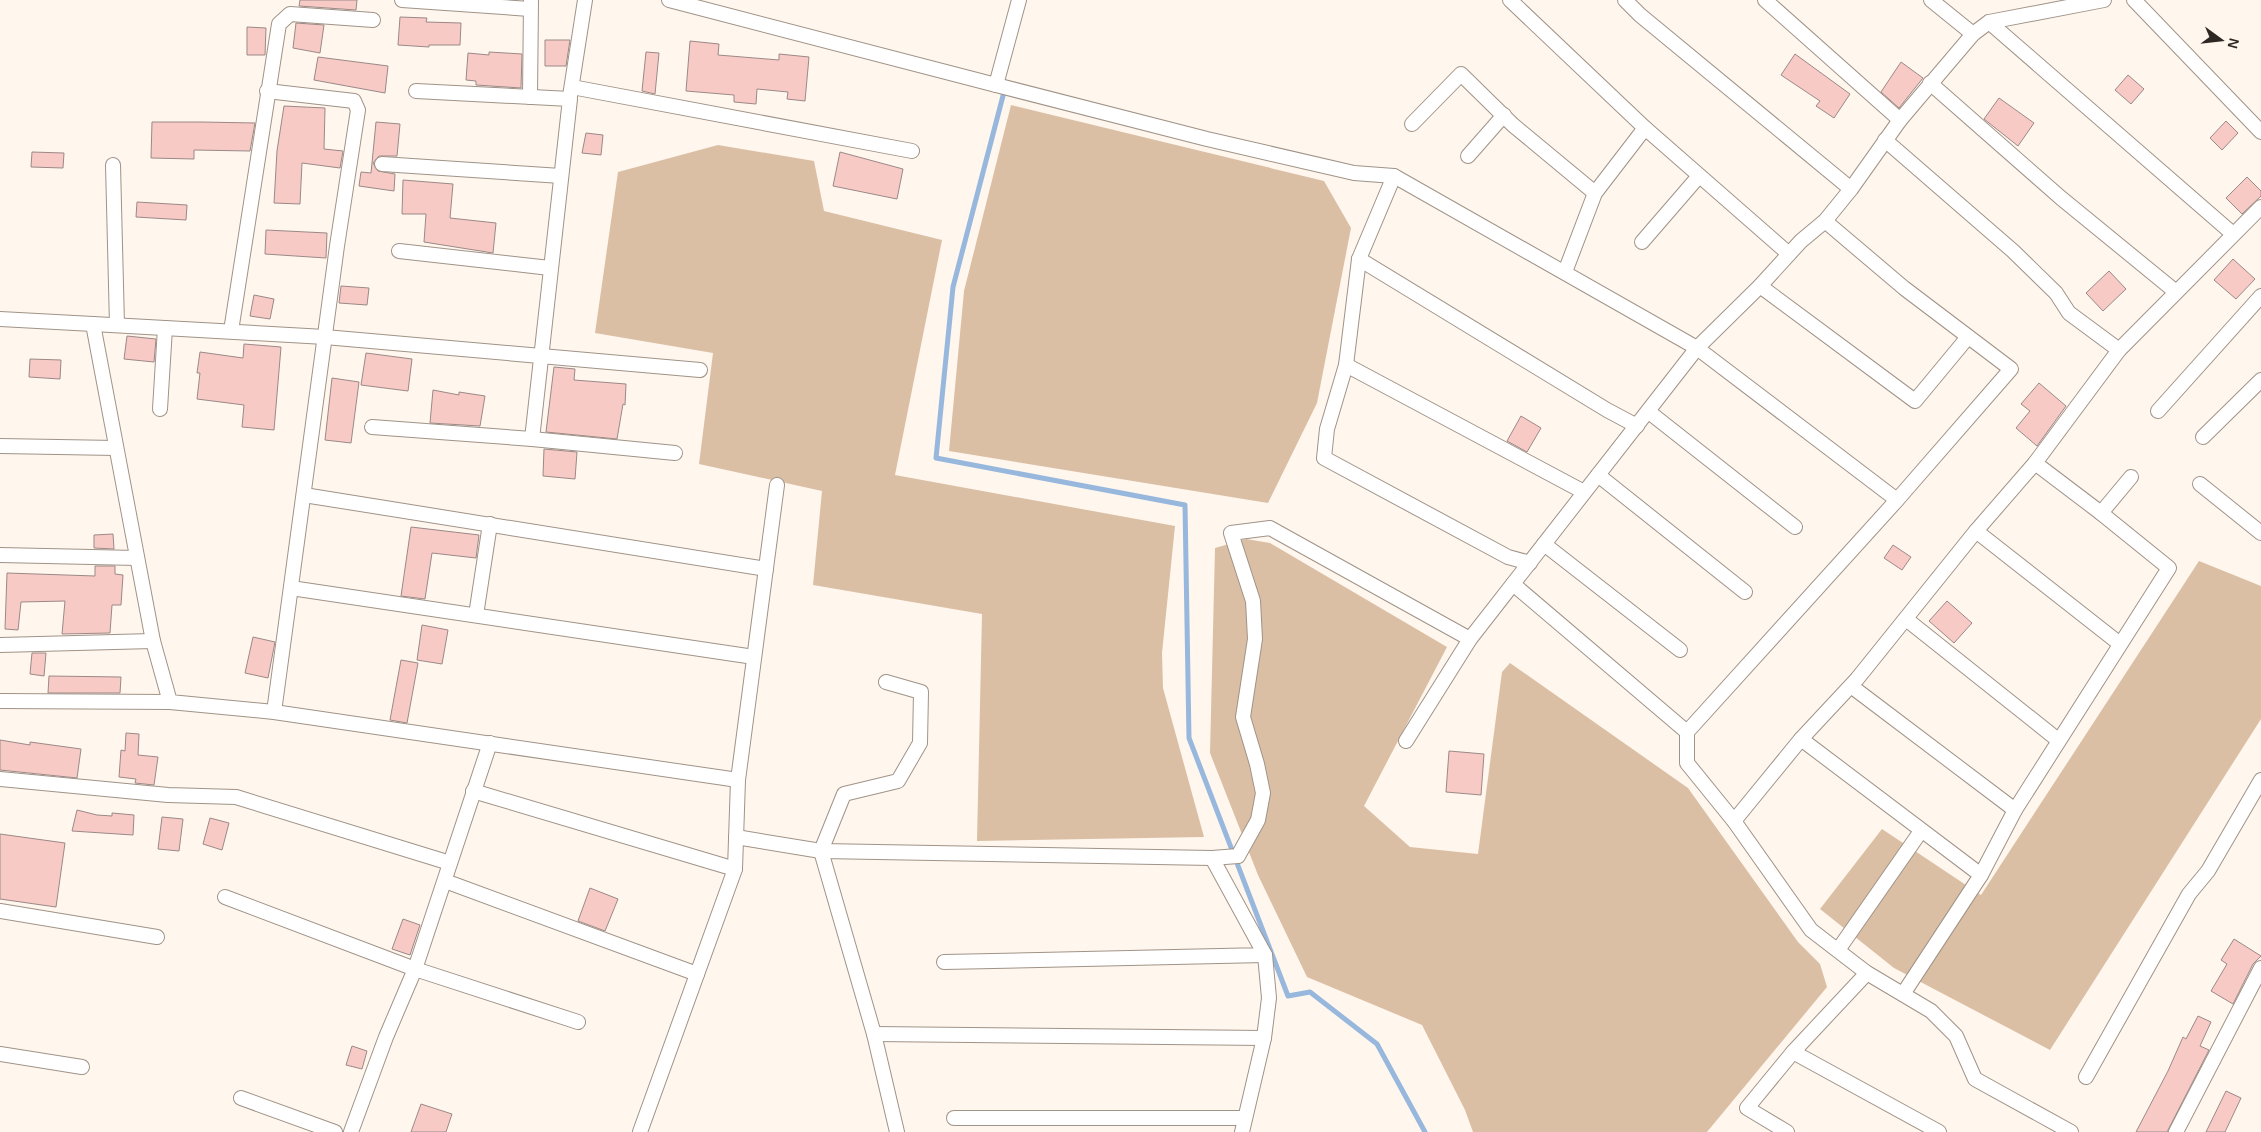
<svg xmlns="http://www.w3.org/2000/svg" width="2261" height="1132" font-family="Helvetica,sans-serif">
<rect width="100%" height="100%" fill="#fff6ee"/>
<g fill="#dbbfa5">
<path d="M 1011,105 L 1324,181 L 1351,228 L 1317,403 L 1268,503 L 949,451 L 964,291 Z"/>
<path d="M 718,145 L 814,161 L 824,211 L 942,240 L 895,475 L 1175,526 L 1162,653 L 1163,688 L 1204,837 L 977,841 L 982,614 L 813,585 L 822,491 L 699,464 L 713,353 L 595,333 L 618,172 Z"/>
<path d="M 1246,539 L 1270,543 L 1447,647 L 1364,806 L 1410,847 L 1478,854 L 1502,672 L 1510,663 L 1688,788 L 1798,942 L 1820,964 L 1827,987 L 1707,1132 L 1473,1132 L 1465,1110 L 1422,1025 L 1307,977 L 1258,875 L 1210,753 L 1215,548 Z"/>
<path d="M 2199,561 L 2261,586 L 2261,719 L 2050,1050 L 1894,968 L 1820,909 L 1882,829 L 1981,895 Z"/>
</g>
<g fill="none" stroke-linecap="round" stroke-linejoin="round">
<path stroke="#97b7dd" stroke-width="5" d="M 1004,92 L 953,287 L 936,458 L 1185,505 L 1189,738 L 1288,996 L 1310,992 L 1377,1044 L 1425,1132"/>
</g>
<g fill="#f8cac6" stroke="#9b8987">
<path d="M 300,0 L 357,0 L 356,10 L 299,6 Z"/>
<path d="M 400,17 L 427,18 L 426,22 L 461,23 L 460,45 L 429,45 L 429,47 L 398,45 Z"/>
<path d="M 296,23 L 324,25 L 320,53 L 293,48 Z"/>
<path d="M 247,27 L 266,28 L 265,55 L 247,55 Z"/>
<path d="M 545,40 L 570,40 L 566,66 L 545,66 Z"/>
<path d="M 690,41 L 719,44 L 718,55 L 779,60 L 779,54 L 809,57 L 805,101 L 787,99 L 788,92 L 757,89 L 756,104 L 734,102 L 734,95 L 686,91 Z"/>
<path d="M 489,52 L 522,54 L 521,88 L 476,85 L 476,81 L 466,80 L 468,53 L 489,55 Z"/>
<path d="M 646,52 L 659,53 L 655,94 L 642,91 Z"/>
<path d="M 1795,54 L 1850,94 L 1834,118 L 1816,106 L 1820,101 L 1781,75 Z"/>
<path d="M 318,57 L 388,66 L 385,93 L 314,80 Z"/>
<path d="M 1901,62 L 1923,78 L 1899,108 L 1881,92 Z"/>
<path d="M 2128,75 L 2144,89 L 2131,104 L 2115,90 Z"/>
<path d="M 1999,98 L 2034,123 L 2018,146 L 1984,119 Z"/>
<path d="M 284,106 L 325,108 L 324,149 L 343,151 L 340,168 L 302,163 L 300,204 L 274,203 L 277,151 Z"/>
<path d="M 2226,121 L 2238,133 L 2222,150 L 2210,138 Z"/>
<path d="M 152,122 L 201,122 L 255,123 L 250,151 L 194,150 L 194,159 L 151,158 Z"/>
<path d="M 376,122 L 400,124 L 397,156 L 379,156 L 373,163 L 378,171 L 395,174 L 394,191 L 359,186 L 361,172 L 371,173 Z"/>
<path d="M 586,133 L 603,135 L 601,155 L 582,153 Z"/>
<path d="M 32,152 L 64,153 L 63,168 L 31,167 Z"/>
<path d="M 840,152 L 903,169 L 897,199 L 833,186 Z"/>
<path d="M 2247,177 L 2261,191 L 2261,196 L 2242,214 L 2226,198 Z"/>
<path d="M 403,180 L 453,184 L 450,218 L 496,223 L 493,253 L 424,242 L 426,214 L 402,214 Z"/>
<path d="M 137,202 L 187,205 L 186,220 L 136,217 Z"/>
<path d="M 266,230 L 327,233 L 326,258 L 265,254 Z"/>
<path d="M 2233,259 L 2255,279 L 2236,299 L 2214,280 Z"/>
<path d="M 2109,271 L 2126,289 L 2103,311 L 2086,293 Z"/>
<path d="M 341,286 L 369,288 L 367,305 L 339,303 Z"/>
<path d="M 254,295 L 274,299 L 270,319 L 250,316 Z"/>
<path d="M 127,336 L 156,339 L 154,362 L 124,359 Z"/>
<path d="M 244,344 L 281,347 L 274,430 L 242,427 L 244,405 L 197,399 L 200,373 L 197,373 L 200,352 L 243,358 Z"/>
<path d="M 366,353 L 412,359 L 408,391 L 361,385 Z"/>
<path d="M 30,359 L 61,360 L 60,379 L 29,377 Z"/>
<path d="M 554,367 L 575,369 L 574,380 L 626,384 L 625,405 L 623,404 L 617,439 L 546,432 Z"/>
<path d="M 332,378 L 359,382 L 351,443 L 325,440 Z"/>
<path d="M 2039,383 L 2066,406 L 2037,446 L 2016,428 L 2030,411 L 2021,404 Z"/>
<path d="M 433,390 L 459,395 L 459,392 L 485,396 L 480,426 L 430,423 Z"/>
<path d="M 1521,416 L 1541,428 L 1527,452 L 1507,441 Z"/>
<path d="M 544,449 L 577,452 L 575,479 L 543,476 Z"/>
<path d="M 411,527 L 479,535 L 476,558 L 432,553 L 425,599 L 401,596 Z"/>
<path d="M 113,534 L 114,549 L 94,548 L 94,535 Z"/>
<path d="M 1893,545 L 1911,557 L 1902,570 L 1884,558 Z"/>
<path d="M 95,566 L 115,566 L 115,574 L 123,575 L 121,605 L 112,605 L 110,633 L 62,634 L 65,601 L 21,602 L 18,630 L 5,629 L 7,573 L 95,576 Z"/>
<path d="M 1947,601 L 1972,623 L 1954,643 L 1929,621 Z"/>
<path d="M 422,625 L 448,630 L 442,664 L 417,660 Z"/>
<path d="M 253,637 L 275,642 L 268,678 L 245,673 Z"/>
<path d="M 32,653 L 46,653 L 44,676 L 30,674 Z"/>
<path d="M 401,660 L 418,663 L 407,723 L 390,720 Z"/>
<path d="M 49,676 L 121,677 L 120,693 L 48,693 Z"/>
<path d="M 126,733 L 139,734 L 138,755 L 158,757 L 154,785 L 135,783 L 136,779 L 119,777 L 121,750 L 125,751 Z"/>
<path d="M 0,740 L 30,745 L 30,742 L 81,749 L 77,778 L 0,770 Z"/>
<path d="M 1449,751 L 1484,754 L 1481,795 L 1446,792 Z"/>
<path d="M 77,810 L 97,815 L 112,816 L 112,813 L 134,815 L 133,835 L 72,831 Z"/>
<path d="M 162,817 L 183,819 L 179,851 L 158,849 Z"/>
<path d="M 210,818 L 229,823 L 222,850 L 203,844 Z"/>
<path d="M 0,834 L 65,843 L 56,907 L 0,899 Z"/>
<path d="M 590,888 L 618,899 L 605,931 L 578,921 Z"/>
<path d="M 403,919 L 420,925 L 410,955 L 392,949 Z"/>
<path d="M 2234,939 L 2261,956 L 2253,964 L 2233,1004 L 2211,991 L 2227,964 L 2221,960 Z"/>
<path d="M 2198,1016 L 2211,1022 L 2200,1046 L 2209,1050 L 2167,1132 L 2136,1132 L 2168,1071 L 2183,1037 L 2186,1039 Z"/>
<path d="M 352,1046 L 367,1051 L 362,1069 L 346,1065 Z"/>
<path d="M 2226,1091 L 2241,1098 L 2225,1132 L 2206,1132 Z"/>
<path d="M 421,1104 L 452,1114 L 446,1132 L 411,1132 Z"/>
</g>
<g fill="none" stroke-linecap="round" stroke-linejoin="round">
<g stroke="#a09387" stroke-width="16">
<g id="minor">
<path d="M 402,0 L 530,9"/>
<path d="M 669,0 L 996,85 L 1019,0"/>
<path d="M 1510,0 L 1645,128 L 1789,254"/>
<path d="M 1625,0 L 1640,15 L 1851,189"/>
<path d="M 1765,0 L 1900,120"/>
<path d="M 1931,0 L 1973,34"/>
<path d="M 2134,0 L 2261,132"/>
<path d="M 1989,22 L 2233,234"/>
<path d="M 1930,83 L 2061,198 L 2176,292"/>
<path d="M 996,85 L 1207,139 L 1354,173 L 1394,176 L 1697,348 L 1897,500"/>
<path d="M 572,87 L 912,151"/>
<path d="M 416,91 L 570,99 L 532,439"/>
<path d="M 570,96 L 585,0"/>
<path d="M 530,97 L 531,1"/>
<path d="M 1412,124 L 1461,74 L 1513,125 L 1595,193"/>
<path d="M 1885,140 L 2013,251 L 2056,293 L 2069,313 L 2119,350"/>
<path d="M 1468,156 L 1504,115"/>
<path d="M 382,164 L 561,176"/>
<path d="M 113,165 L 117,325"/>
<path d="M 1394,176 L 1359,259 L 1346,365 L 1327,429 L 1324,458 L 1508,557 L 1530,563"/>
<path d="M 1642,242 L 1699,176"/>
<path d="M 399,251 L 550,268"/>
<path d="M 1359,259 L 1607,410 L 1637,426"/>
<path d="M 1565,272 L 1595,193 L 1645,128"/>
<path d="M 1760,286 L 1915,401 L 1968,337"/>
<path d="M 0,319 L 93,324 L 153,641 L 0,645"/>
<path d="M 93,324 L 325,337 L 700,370"/>
<path d="M 231,331 L 279,24 L 290,14 L 373,20"/>
<path d="M 1346,365 L 1584,492"/>
<path d="M 160,409 L 165,328"/>
<path d="M 2158,411 L 2261,296"/>
<path d="M 1649,412 L 1795,527"/>
<path d="M 372,427 L 532,439 L 675,453"/>
<path d="M 2203,437 L 2261,380"/>
<path d="M 0,446 L 116,448"/>
<path d="M 1598,475 L 1745,592"/>
<path d="M 2200,484 L 2261,533"/>
<path d="M 304,495 L 766,569"/>
<path d="M 2101,513 L 2131,477"/>
<path d="M 1976,531 L 2120,644"/>
<path d="M 1544,544 L 1680,650"/>
<path d="M 0,555 L 137,558"/>
<path d="M 1513,584 L 1687,732 L 1687,763 L 1734,821 L 1811,930 L 1867,973 L 1931,1011 L 1956,1036 L 1975,1079 L 2071,1132"/>
<path d="M 291,588 L 754,657"/>
<path d="M 476,615 L 490,524"/>
<path d="M 1906,619 L 2058,740"/>
<path d="M 153,641 L 170,702 L 274,712 L 337,246 L 358,110 L 354,101 L 267,91"/>
<path d="M 886,682 L 921,692 L 920,743 L 898,781 L 844,794 L 821,851 L 874,1034 L 897,1132"/>
<path d="M 1851,686 L 2015,810"/>
<path d="M 0,701 L 170,702"/>
<path d="M 274,712 L 738,780"/>
<path d="M 1687,732 L 1897,500 L 2011,369 L 1904,288 L 1825,221"/>
<path d="M 1801,739 L 1981,875 L 2015,810 L 2169,568 L 2101,513 L 2035,463"/>
<path d="M 1406,741 L 1470,639"/>
<path d="M 0,779 L 168,795 L 236,797 L 450,863"/>
<path d="M 473,791 L 735,869"/>
<path d="M 1734,821 L 1801,739 L 1857,679 L 1976,531 L 2035,463 L 2119,350 L 2261,207"/>
<path d="M 736,837 L 821,851 L 1212,858 L 1238,856 L 1258,820 L 1263,793 L 1257,764 L 1243,717 L 1255,639 L 1253,601 L 1231,533 L 1270,528 L 1470,639 L 1697,348 L 1760,286 L 1801,241 L 1825,221 L 1851,189 L 1900,120 L 1973,34 L 1989,22 L 2104,0"/>
<path d="M 445,881 L 697,974"/>
<path d="M 225,897 L 415,969 L 578,1022"/>
<path d="M 0,911 L 157,937"/>
<path d="M 1838,950 L 1921,831"/>
<path d="M 944,962 L 1265,955 L 1212,858"/>
<path d="M 1867,973 L 1793,1052 L 1939,1132"/>
<path d="M 1903,994 L 1981,875"/>
<path d="M 874,1034 L 1264,1038"/>
<path d="M 0,1054 L 82,1067"/>
<path d="M 2086,1077 L 2189,894 L 2208,871 L 2261,780"/>
<path d="M 241,1098 L 335,1132"/>
<path d="M 954,1118 L 1244,1118"/>
<path d="M 351,1132 L 386,1037 L 415,969 L 490,743"/>
<path d="M 640,1132 L 735,869 L 738,780 L 777,485"/>
<path d="M 1242,1132 L 1264,1038 L 1269,998 L 1265,955"/>
<path d="M 1787,1132 L 1747,1108 L 1793,1052"/>
<path d="M 2176,1132 L 2261,968"/>
</g>
</g>
<use href="#minor" stroke="#fff" stroke-width="14"/>
</g>
<g transform="translate(2221 40) rotate(105)" stroke="#fff6ee" stroke-width="4" paint-order="stroke">
<path d="M0-4L9 19L0 12L-9 19Z" fill="#2d2823"/>
<text y="-8" font-size="14" font-weight="bold" text-anchor="middle" fill="#2d2823">N</text>
</g>
</svg>
